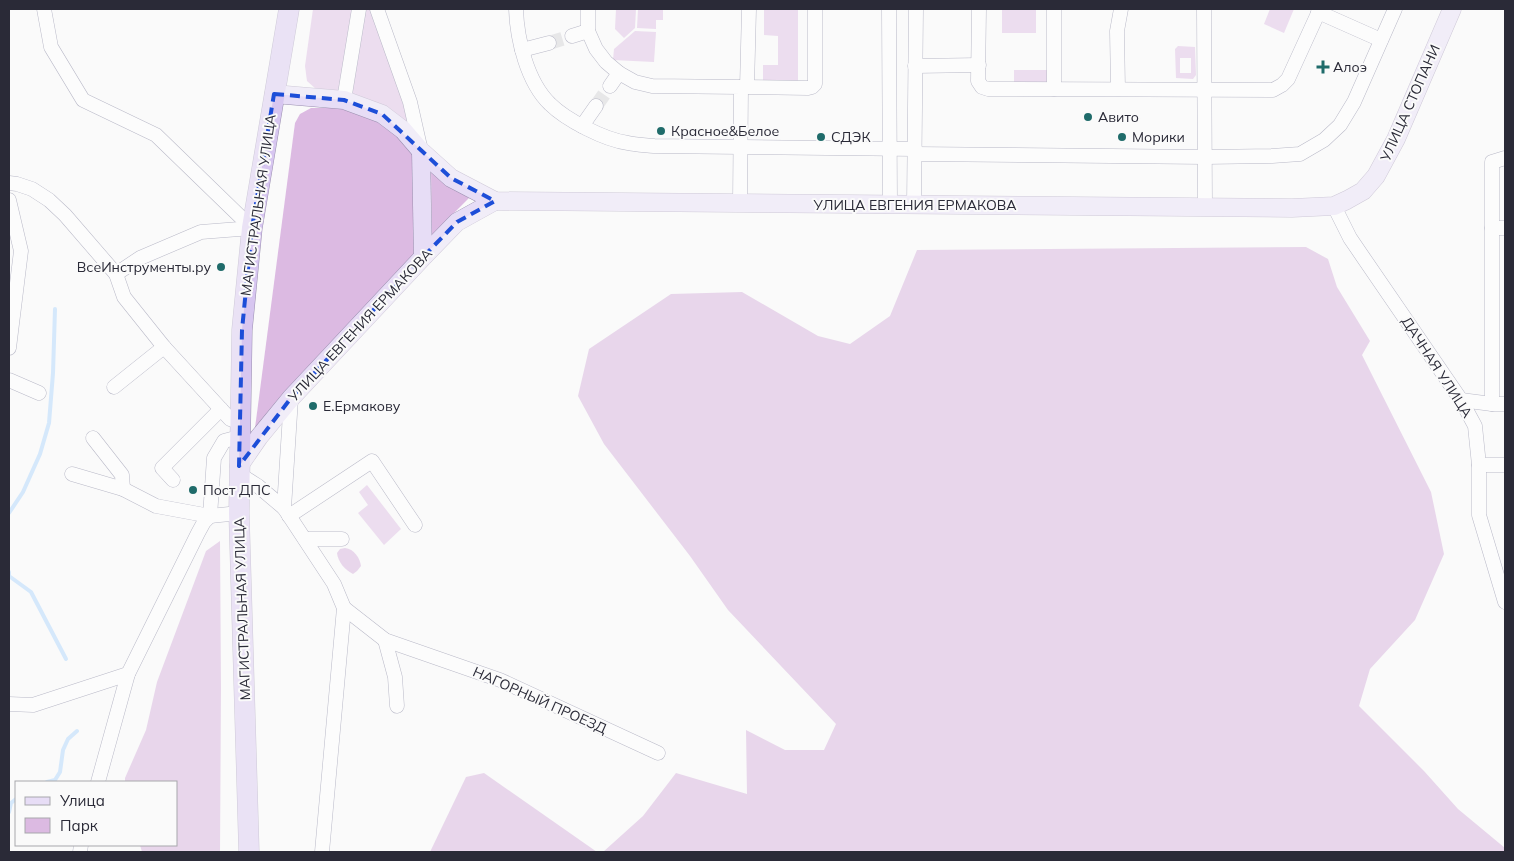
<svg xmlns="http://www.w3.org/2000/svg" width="1514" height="861" font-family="Mulish,sans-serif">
<rect width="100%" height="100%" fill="#fafafa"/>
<g fill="#dcbae2" fill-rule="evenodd">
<path d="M 313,9 L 353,9 L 340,91 L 316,89 L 307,81 L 305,66 Z"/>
<path d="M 363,9 L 371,9 L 413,133 L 348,97 Z"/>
<path d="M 616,9 L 636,9 L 635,28 L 624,38 L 615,29 Z"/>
<path d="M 638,9 L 663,9 L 663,20 L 656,20 L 656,29 L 637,28 Z"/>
<path d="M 764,9 L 798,9 L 798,83 L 763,82 L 763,65 L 778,65 L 778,36 L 764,35 Z"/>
<rect x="1002" y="9" width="34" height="24"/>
<path d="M 1270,9 L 1294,9 L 1284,33 L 1264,24 Z"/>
<path d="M 635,31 L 656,32 L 654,62 L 613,60 L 614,49 Z"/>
<path d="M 1178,46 L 1195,47 L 1196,75 L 1193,79 L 1176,78 L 1175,49 ZM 1180,58 L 1191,58 L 1191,73 L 1180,73 Z"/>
<rect x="1014" y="70" width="36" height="15"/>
<path d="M 311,108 L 341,108 L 379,121 L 398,135 L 416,154 L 418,255 L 255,428 L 295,123 L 300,114 Z"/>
<path d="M 431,172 L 469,198 L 432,235 Z"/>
<path d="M 367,485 L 401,529 L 384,545 L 358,513 L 368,505 L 359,492 Z"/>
</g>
<g fill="#d2acd9">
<path d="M 1306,247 L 1328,259 L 1337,287 L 1370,341 L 1362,355 L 1431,492 L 1444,554 L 1415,620 L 1370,669 L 1359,706 L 1424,771 L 1458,809 L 1505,848 L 1505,852 L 603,852 L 643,816 L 676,773 L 747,794 L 746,730 L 785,750 L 824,750 L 836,724 L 728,610 L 690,556 L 604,444 L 578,396 L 589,349 L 671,294 L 742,292 L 818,336 L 850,344 L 890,316 L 917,250 Z"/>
<path d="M 220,541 L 221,688 L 220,852 L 142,852 L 140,845 L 176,845 L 176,782 L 125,782 L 125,778 L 146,730 L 157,682 L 206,551 Z"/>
<path d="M 345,548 C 354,549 360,558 361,566 L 357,571 L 353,574 C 345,570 338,562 337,553 L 340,549 Z"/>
<path d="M 484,773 L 597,852 L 430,852 L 466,777 Z"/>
</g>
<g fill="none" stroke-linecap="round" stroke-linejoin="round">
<g stroke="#a8d3fd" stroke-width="4">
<path d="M 9,513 L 23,492 L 40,454 L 49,423 L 53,373 L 55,309"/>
<path d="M 9,572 L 9,576 L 31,592 L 66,659"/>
<path d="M 47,782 L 55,780 L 60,772 L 63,750 L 68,739 L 77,731"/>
<path d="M 9,812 L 11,803 L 16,799"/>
</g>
<g stroke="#d0d0d3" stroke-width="14" stroke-dasharray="14 7" stroke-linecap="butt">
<path d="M 549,43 L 572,36"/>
<path d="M 596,106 L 610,86"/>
</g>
<g stroke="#6c6c8c" stroke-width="15">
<g id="minor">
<path d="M 44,9 L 51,47 L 83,100 L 156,135 L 252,228"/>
<path d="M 377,9 L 410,102 L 421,151"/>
<path d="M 516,9 C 517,39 527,82 550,104 C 566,120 605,140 628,143 C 636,145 646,145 654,146 L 915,149"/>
<path d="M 588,9 L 588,31 L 596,49 L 606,62 L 619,73 L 635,82 L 652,86 L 741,87 L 740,203"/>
<path d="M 889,9 L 890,205"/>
<path d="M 979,9 L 978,81 L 982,87 L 988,89 L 1273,90 L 1282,85 L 1288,79 L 1320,9"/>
<path d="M 1204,9 L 1205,208"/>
<path d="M 1318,12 L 1381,40"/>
<path d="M 572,36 L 588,31"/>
<path d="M 522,50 L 549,43"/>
<path d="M 915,66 L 979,65"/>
<path d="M 610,86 L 619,73"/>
<path d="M 741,87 L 808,88 L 812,87 L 815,84 L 815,9"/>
<path d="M 747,87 L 749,9"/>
<path d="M 1054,89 L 1054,9"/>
<path d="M 1118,89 L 1117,31 L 1121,9"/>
<path d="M 344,100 L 359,9"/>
<path d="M 582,126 L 596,106"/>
<path d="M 915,154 L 1205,157 L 1272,156 L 1300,154 L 1324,140 L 1340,125 L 1354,102 L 1395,9"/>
<path d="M 9,183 L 17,184 L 32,189 L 49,200 L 65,215 L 116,274 L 124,297 L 164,347 L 230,419 L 240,422"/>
<path d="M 9,200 L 21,251 L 9,348"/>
<path d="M 914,205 L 916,9"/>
<path d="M 1334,206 L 1350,238 L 1365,260 L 1461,400 L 1475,426 L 1479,465 L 1479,515 L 1505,602"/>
<path d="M 1492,228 L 1505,228"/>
<path d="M 116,274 L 140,258 L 201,232 L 252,228"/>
<path d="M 9,380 L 39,393"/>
<path d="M 114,387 L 164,347"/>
<path d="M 1461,400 L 1492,404 L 1505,404"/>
<path d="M 1492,404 L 1492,162 L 1505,158"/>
<path d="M 93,438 L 122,475 L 123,489"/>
<path d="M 1479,465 L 1505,465"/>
<path d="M 72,474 L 123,489 L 156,506 L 210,516 L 239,513"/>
<path d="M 239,474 L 258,486 L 284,508 L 334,584 L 344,608 L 322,852"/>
<path d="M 173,480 L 162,468 L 221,409"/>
<path d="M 284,508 L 291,398"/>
<path d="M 289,516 L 372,461 L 415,525"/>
<path d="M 305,539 L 342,539"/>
<path d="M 344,608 L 385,640 L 500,680 L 658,753"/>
<path d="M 385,640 L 395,677 L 397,706"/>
<path d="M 9,704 L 33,705 L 128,674"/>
<path d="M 98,782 L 128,674 L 198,533 L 204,522 L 210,516 L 214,458 L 224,441 L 239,437"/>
<path d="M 80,852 L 81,845"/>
</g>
</g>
<g stroke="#9a8faf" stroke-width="19">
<g id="major">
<path d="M 274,94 L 344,100 L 382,114 L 403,130 L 421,151 L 451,178 L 495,201 L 1292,208 L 1334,206 L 1347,200 L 1363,191 L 1376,176 L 1396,139 L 1452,9"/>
<path d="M 421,151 L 423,257"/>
<path d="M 239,466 L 259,437 L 291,398 L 423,257 L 457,222 L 495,201"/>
</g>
</g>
<g stroke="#9a8faf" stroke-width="21">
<path id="highway" d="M 249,852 L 239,513 L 242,330 L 252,228 L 289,9"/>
</g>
<use href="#minor" stroke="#fff" stroke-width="14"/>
<use href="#major" stroke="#e7ddf6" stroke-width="18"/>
<use href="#highway" stroke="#d7c6f0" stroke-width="20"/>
</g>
<path d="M0 0H1514V861H0ZM 274,94 L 344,100 L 382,114 L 451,178 L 495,201 L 457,222 L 423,257 L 291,398 L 239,466 L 242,330 L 252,228 Z" fill="#fafafa" fill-opacity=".55" fill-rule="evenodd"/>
<path fill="none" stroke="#1d4ed8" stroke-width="4" stroke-dasharray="10 6" stroke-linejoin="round" d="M 274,94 L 344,100 L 382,114 L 451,178 L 495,201 L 457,222 L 423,257 L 291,398 L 239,466 L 242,330 L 252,228 Z"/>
<g fill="#1f6b6a" stroke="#fafafa" stroke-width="2">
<path d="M1320.5 59.5h5v5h5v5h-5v5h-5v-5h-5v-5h5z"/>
<circle cx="1088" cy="117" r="5"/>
<circle cx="661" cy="131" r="5"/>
<circle cx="821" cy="137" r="5"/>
<circle cx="1122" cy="137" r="5"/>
<circle cx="221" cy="267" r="5"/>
<circle cx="313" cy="406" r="5"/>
<circle cx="193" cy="490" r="5"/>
</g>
<g text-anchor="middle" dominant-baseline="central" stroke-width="4" stroke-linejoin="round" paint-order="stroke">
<g font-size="14" fill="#2a2a37" stroke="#fafafa" text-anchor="start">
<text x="1333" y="67">Алоэ</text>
<text x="1098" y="117">Авито</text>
<text x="671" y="131">Красное&amp;Белое</text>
<text x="831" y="137">СДЭК</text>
<text x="1132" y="137">Морики</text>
<text x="211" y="267" text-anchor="end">ВсеИнструменты.ру</text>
<text x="323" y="406">Е.Ермакову</text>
<text x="203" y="490">Пост ДПС</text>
</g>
<g font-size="14" fill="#2a2a37" stroke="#fafafa">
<text transform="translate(1410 103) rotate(-66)">УЛИЦА СТОПАНИ</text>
<text transform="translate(258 205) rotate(-82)">МАГИСТРАЛЬНАЯ УЛИЦА</text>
<text x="915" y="205">УЛИЦА ЕВГЕНИЯ ЕРМАКОВА</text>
<text transform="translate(360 325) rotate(-47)">УЛИЦА ЕВГЕНИЯ ЕРМАКОВА</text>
<text transform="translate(1437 367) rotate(57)">ДАЧНАЯ УЛИЦА</text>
<text transform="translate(242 609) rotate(-92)">МАГИСТРАЛЬНАЯ УЛИЦА</text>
<text transform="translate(540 700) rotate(24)">НАГОРНЫЙ ПРОЕЗД</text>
</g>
</g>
<rect width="1514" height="861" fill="none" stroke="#2a2a37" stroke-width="20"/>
<rect x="15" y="781" width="162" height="65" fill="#fafafa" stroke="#a7a7ac"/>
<rect x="25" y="797" width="25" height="8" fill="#e7ddf6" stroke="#a7a7ac"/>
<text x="60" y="806" font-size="15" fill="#2a2a37">Улица</text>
<rect x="25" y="818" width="25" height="15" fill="#dcbae2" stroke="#a7a7ac"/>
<text x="60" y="831" font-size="15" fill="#2a2a37">Парк</text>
</svg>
